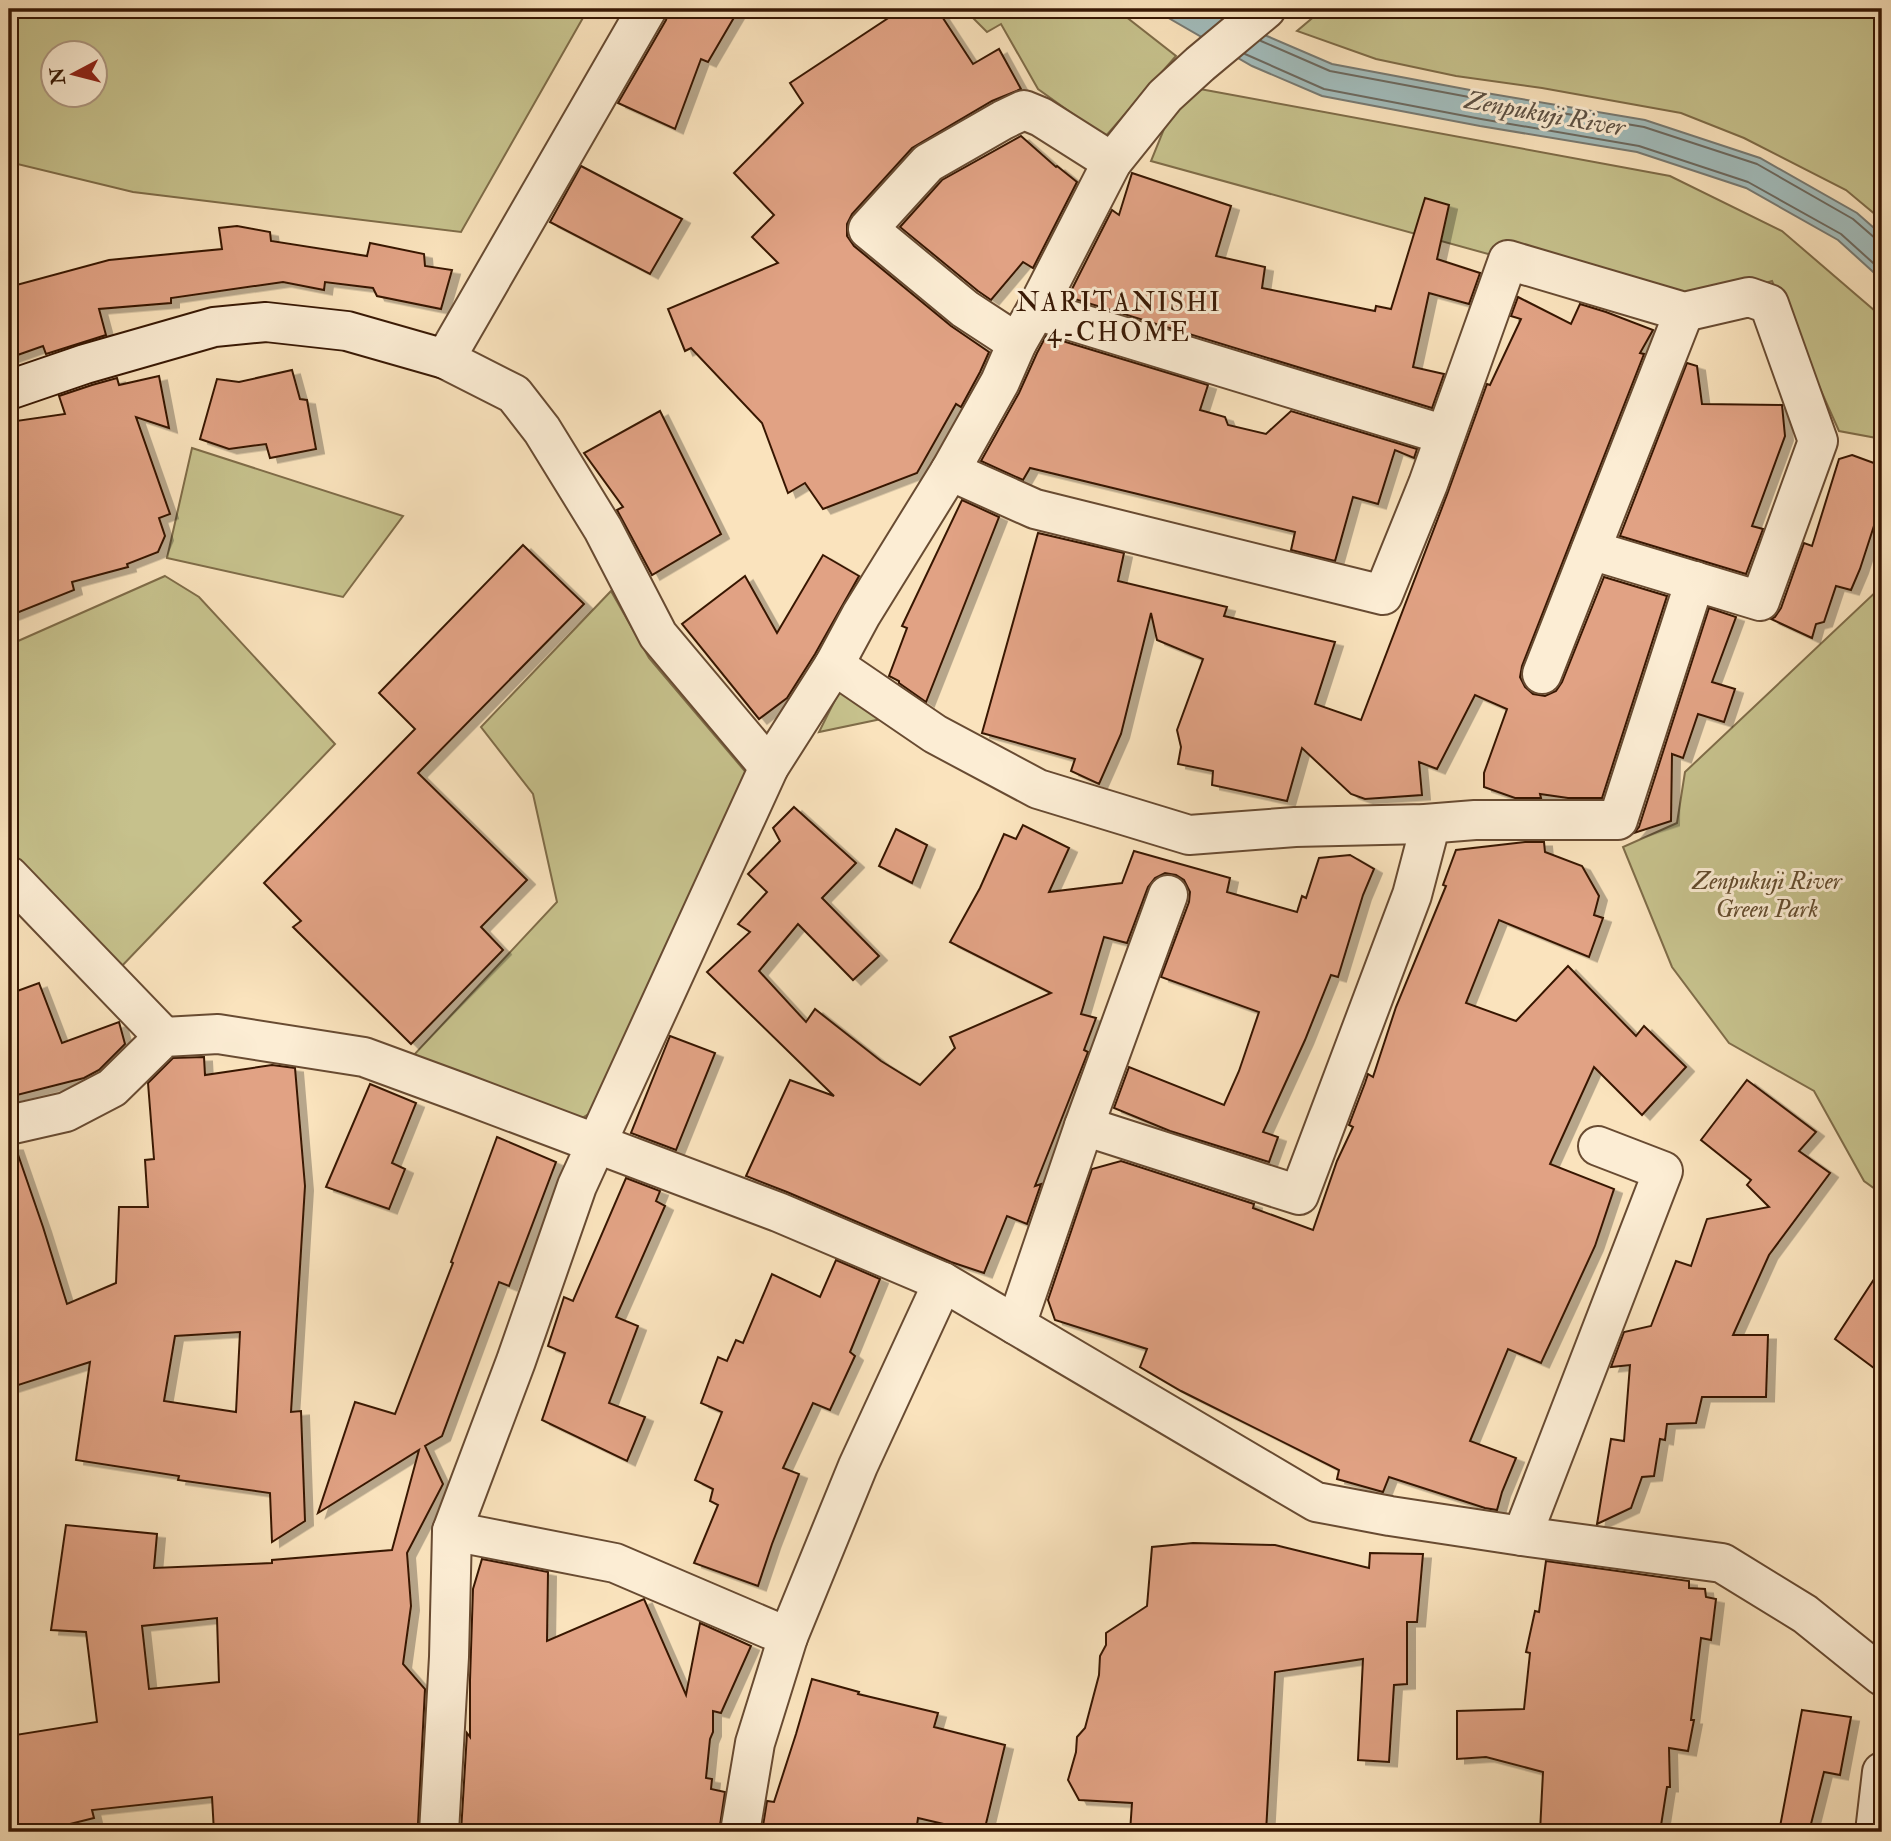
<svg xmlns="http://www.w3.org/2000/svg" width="1891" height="1841" font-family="'IM FELL Double Pica',serif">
<defs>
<filter id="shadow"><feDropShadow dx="8" dy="4.5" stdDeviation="0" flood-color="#0004"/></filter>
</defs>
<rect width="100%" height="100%" fill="#fae3bd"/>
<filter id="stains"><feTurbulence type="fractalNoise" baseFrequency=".00286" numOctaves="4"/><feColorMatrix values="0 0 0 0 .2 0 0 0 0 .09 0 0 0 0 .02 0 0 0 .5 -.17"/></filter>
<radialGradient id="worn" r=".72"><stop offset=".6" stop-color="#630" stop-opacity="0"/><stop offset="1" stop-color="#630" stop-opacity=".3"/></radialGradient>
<g fill="#c6c18c" stroke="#7f6c48" stroke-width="2" fill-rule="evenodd">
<path d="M 9,9 L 588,9 L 461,232 L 133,192 L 9,162 ZM 94,52 L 94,94 L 52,94 L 52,52 Z"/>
<path d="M 964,9 L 1116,9 L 1176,56 L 1105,137 L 1038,89 L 1001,24 L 987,32 Z"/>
<path d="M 1323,9 L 1882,9 L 1882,220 L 1846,190 L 1744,138 L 1681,113 L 1542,88 L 1456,76 L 1376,59 L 1297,31 Z"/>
<path d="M 1200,89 L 1670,176 L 1782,231 L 1882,317 L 1882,439 L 1839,431 L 1772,281 L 1684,308 L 1151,161 L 1168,119 Z"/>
<path d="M 192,448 L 403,516 L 343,597 L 167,558 Z"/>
<path d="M 165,576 L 199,597 L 335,744 L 119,969 L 9,856 L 9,645 Z"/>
<path d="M 1882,586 L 1882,1194 L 1864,1181 L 1814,1091 L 1729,1043 L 1672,967 L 1623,847 L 1677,823 L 1685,772 Z"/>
<path d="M 611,591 L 649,658 L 749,776 L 595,1110 L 574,1123 L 411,1058 L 557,902 L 533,794 L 481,727 Z"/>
<path d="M 840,690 L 886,718 L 819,732 Z"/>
</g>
<path fill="#a2bcbb" stroke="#787a72" stroke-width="2" d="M 1153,9 L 1218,9 L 1267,36 L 1332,64 L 1486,93 L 1645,120 L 1760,158 L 1857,213 L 1882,235 L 1882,280 L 1838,240 L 1746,188 L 1637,152 L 1480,126 L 1322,96 L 1252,66 Z"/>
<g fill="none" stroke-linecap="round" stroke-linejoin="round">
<g stroke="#6d6a60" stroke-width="2">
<path d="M 1261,41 L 1330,71 L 1485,100 L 1644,127 L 1757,164 L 1853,219 L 1876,239 L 1882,240"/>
<path d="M 1245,54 L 1324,89 L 1481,119 L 1639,146 L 1748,182 L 1841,234 L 1882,271"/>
</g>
</g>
<g fill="#e1a284" stroke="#381804" stroke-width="2" fill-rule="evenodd" filter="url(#shadow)">
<path d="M 669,9 L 739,9 L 708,62 L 701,59 L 675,129 L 618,103 L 666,20 Z"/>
<path d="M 902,9 L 937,9 L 973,64 L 999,49 L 1021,89 L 992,101 L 912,148 L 852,214 L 847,224 L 847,236 L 854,246 L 951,326 L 989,352 L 980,372 L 961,407 L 956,404 L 917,473 L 823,509 L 805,483 L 788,493 L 762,423 L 691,348 L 685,351 L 668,309 L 778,263 L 752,237 L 774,215 L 734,173 L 803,103 L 790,83 Z"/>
<path d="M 1021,136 L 1056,167 L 1057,166 L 1077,182 L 1033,268 L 1023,262 L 991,300 L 978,291 L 900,227 L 942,180 Z"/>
<path d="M 581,166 L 682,219 L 650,274 L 550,222 Z"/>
<path d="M 1132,173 L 1231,206 L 1216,256 L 1265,267 L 1262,288 L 1375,311 L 1376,306 L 1391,309 L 1425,198 L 1449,205 L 1437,259 L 1480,273 L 1469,304 L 1429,293 L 1413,367 L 1444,374 L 1432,408 L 1068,297 L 1112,210 L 1119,215 Z"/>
<path d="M 237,226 L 270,232 L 271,241 L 367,256 L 370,243 L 424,254 L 425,266 L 452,270 L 441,309 L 377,296 L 373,288 L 325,282 L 324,290 L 283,282 L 171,298 L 171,303 L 99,309 L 106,335 L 46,354 L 43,346 L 9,358 L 9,287 L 109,260 L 222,249 L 219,228 Z"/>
<path d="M 1518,297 L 1571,324 L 1580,304 L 1606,312 L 1653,330 L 1640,353 L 1644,354 L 1522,666 L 1520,677 L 1525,687 L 1533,694 L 1545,696 L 1556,691 L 1562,682 L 1604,577 L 1667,596 L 1602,798 L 1568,798 L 1540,794 L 1541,798 L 1515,798 L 1484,787 L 1484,773 L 1507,709 L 1475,695 L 1437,769 L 1419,762 L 1422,795 L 1365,799 L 1351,794 L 1302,748 L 1287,801 L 1212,785 L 1213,771 L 1178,764 L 1181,747 L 1177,730 L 1203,659 L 1157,640 L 1151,613 L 1121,734 L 1099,784 L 1071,771 L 1075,759 L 982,733 L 1038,533 L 1124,553 L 1118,581 L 1227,607 L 1224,616 L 1335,642 L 1315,704 L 1361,720 L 1448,492 L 1487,384 L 1490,385 L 1521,319 L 1511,316 Z"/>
<path d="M 1046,336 L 1208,385 L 1200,410 L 1225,417 L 1228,425 L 1266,434 L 1291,411 L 1417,449 L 1414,458 L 1395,450 L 1378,504 L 1353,497 L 1335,561 L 1291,550 L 1295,532 L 1030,468 L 1023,480 L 981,461 L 1019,393 L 1037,353 Z"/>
<path d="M 1687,363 L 1697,366 L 1702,404 L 1782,405 L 1785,436 L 1752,526 L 1763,529 L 1746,574 L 1620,536 Z"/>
<path d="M 292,370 L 300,399 L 307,400 L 316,449 L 270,458 L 266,444 L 229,449 L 200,439 L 217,379 L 239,382 Z"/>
<path d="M 159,376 L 169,428 L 136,417 L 170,514 L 159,518 L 165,536 L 158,552 L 127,564 L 128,567 L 72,582 L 74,590 L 9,616 L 9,422 L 65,414 L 59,396 L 92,385 L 117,378 L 119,385 Z"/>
<path d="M 660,411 L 721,534 L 652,575 L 617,510 L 623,507 L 584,453 Z"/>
<path d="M 1852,455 L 1882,466 L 1882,501 L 1860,569 L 1851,590 L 1836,586 L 1824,622 L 1816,624 L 1812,638 L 1771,619 L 1775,617 L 1781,608 L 1804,543 L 1812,546 L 1839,459 Z"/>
<path d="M 962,500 L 999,517 L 926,702 L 899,683 L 899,681 L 889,676 L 907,628 L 902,626 Z"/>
<path d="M 523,545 L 584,604 L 418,773 L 527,880 L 481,927 L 503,950 L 411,1044 L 293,927 L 301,921 L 264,883 L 415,729 L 379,693 Z"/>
<path d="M 823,555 L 859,576 L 815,654 L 787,698 L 759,719 L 682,624 L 745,576 L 777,633 Z"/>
<path d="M 1709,608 L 1736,617 L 1712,682 L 1735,689 L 1724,722 L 1698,714 L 1683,758 L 1672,754 L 1671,821 L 1634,833 L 1639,827 Z"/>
<path d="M 794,807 L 856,863 L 822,898 L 879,956 L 853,980 L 798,924 L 759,971 L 806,1022 L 815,1009 L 881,1061 L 920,1085 L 955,1048 L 950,1037 L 1051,993 L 950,942 L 980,888 L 1004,834 L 1016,839 L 1023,825 L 1069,848 L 1049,892 L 1122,883 L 1134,851 L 1230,878 L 1227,892 L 1297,912 L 1302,896 L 1306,898 L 1319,858 L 1350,855 L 1374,869 L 1363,895 L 1338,977 L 1331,975 L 1305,1040 L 1263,1132 L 1278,1137 L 1269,1162 L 1170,1131 L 1114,1108 L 1129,1067 L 1224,1105 L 1239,1071 L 1259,1012 L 1161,977 L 1189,902 L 1190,892 L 1184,880 L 1176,875 L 1165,873 L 1155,878 L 1148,887 L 1127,943 L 1104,937 L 1081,1014 L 1096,1018 L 1084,1050 L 1088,1052 L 1035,1186 L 1041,1184 L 1027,1224 L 1007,1216 L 984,1273 L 951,1262 L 787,1192 L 746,1176 L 790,1080 L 834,1096 L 707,972 L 750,932 L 738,924 L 767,892 L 748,874 L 780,841 L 773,828 Z"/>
<path d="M 896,829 L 927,845 L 912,883 L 879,866 Z"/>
<path d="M 1525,842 L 1544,842 L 1545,852 L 1582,866 L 1599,896 L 1594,915 L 1603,918 L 1589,957 L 1499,920 L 1466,1003 L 1516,1021 L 1568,966 L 1636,1036 L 1644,1026 L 1686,1067 L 1642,1115 L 1594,1067 L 1550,1164 L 1614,1189 L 1595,1246 L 1541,1363 L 1508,1349 L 1470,1441 L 1516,1458 L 1502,1492 L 1497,1510 L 1485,1508 L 1389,1477 L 1383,1492 L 1337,1479 L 1339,1470 L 1181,1391 L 1140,1367 L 1147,1349 L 1055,1320 L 1048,1300 L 1092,1169 L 1121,1161 L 1254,1204 L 1253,1208 L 1313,1230 L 1337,1161 L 1353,1127 L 1349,1125 L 1365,1083 L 1368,1074 L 1373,1077 L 1396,1007 L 1446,886 L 1443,885 L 1456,850 Z"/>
<path d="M 39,983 L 62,1043 L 119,1022 L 125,1044 L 99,1070 L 84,1078 L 9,1097 L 9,994 Z"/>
<path d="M 670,1036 L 715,1053 L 676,1150 L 631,1133 Z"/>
<path d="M 204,1057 L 205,1075 L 272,1065 L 295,1068 L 305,1186 L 291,1412 L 301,1411 L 305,1521 L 272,1542 L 270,1493 L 178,1480 L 179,1476 L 76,1460 L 90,1362 L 9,1388 L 9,1146 L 15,1146 L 43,1227 L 67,1304 L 116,1283 L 119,1207 L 148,1207 L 145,1160 L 154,1159 L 148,1083 L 173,1058 ZM 240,1332 L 236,1412 L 164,1401 L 175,1336 Z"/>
<path d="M 1747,1080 L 1816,1132 L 1799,1151 L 1830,1173 L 1769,1255 L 1733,1335 L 1768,1335 L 1766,1397 L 1702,1397 L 1696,1423 L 1667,1424 L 1665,1440 L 1660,1439 L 1654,1476 L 1642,1477 L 1631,1508 L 1597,1524 L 1611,1439 L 1624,1441 L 1630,1365 L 1611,1367 L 1624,1332 L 1651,1326 L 1676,1261 L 1691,1266 L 1707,1219 L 1769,1207 L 1747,1185 L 1751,1180 L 1701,1140 Z"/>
<path d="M 370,1084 L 416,1103 L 392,1163 L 405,1169 L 389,1209 L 326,1187 Z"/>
<path d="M 497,1137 L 556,1162 L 509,1286 L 499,1282 L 442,1436 L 425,1446 L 443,1484 L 407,1553 L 411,1606 L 403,1664 L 425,1689 L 418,1824 L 331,1832 L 214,1832 L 212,1797 L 92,1810 L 94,1818 L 38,1832 L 9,1832 L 9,1736 L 97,1722 L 86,1632 L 51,1630 L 66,1525 L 157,1534 L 154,1568 L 272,1563 L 272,1560 L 392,1550 L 419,1450 L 318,1513 L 355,1402 L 395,1414 L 453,1263 L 451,1262 ZM 217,1618 L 219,1682 L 149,1689 L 142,1626 Z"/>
<path d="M 626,1178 L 660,1191 L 656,1201 L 665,1206 L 616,1317 L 638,1326 L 609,1403 L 645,1417 L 627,1461 L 542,1420 L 565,1353 L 548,1346 L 564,1297 L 573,1301 Z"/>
<path d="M 836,1260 L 880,1279 L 850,1352 L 855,1356 L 830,1410 L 813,1403 L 783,1468 L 799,1474 L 772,1544 L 758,1586 L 694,1563 L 718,1505 L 710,1501 L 713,1489 L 695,1480 L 722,1412 L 701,1403 L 718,1357 L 727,1361 L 736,1340 L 743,1343 L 772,1274 L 820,1297 Z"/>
<path d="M 1882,1267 L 1882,1374 L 1835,1339 Z"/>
<path d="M 1193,1543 L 1275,1545 L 1369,1568 L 1370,1553 L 1423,1554 L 1417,1622 L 1407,1622 L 1407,1684 L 1394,1685 L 1389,1762 L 1358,1760 L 1363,1659 L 1275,1672 L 1266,1832 L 1130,1832 L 1132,1803 L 1079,1800 L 1068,1780 L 1076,1752 L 1077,1737 L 1085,1728 L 1099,1675 L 1100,1656 L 1106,1645 L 1106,1633 L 1147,1606 L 1152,1547 Z"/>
<path d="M 482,1559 L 548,1572 L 547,1641 L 644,1599 L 686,1695 L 700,1623 L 751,1646 L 721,1713 L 713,1711 L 713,1732 L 710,1739 L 706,1778 L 712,1779 L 711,1789 L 725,1792 L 719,1832 L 461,1832 L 467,1733 L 470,1737 L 470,1680 L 473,1589 Z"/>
<path d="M 1546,1561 L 1689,1581 L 1689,1588 L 1705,1589 L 1706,1597 L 1716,1599 L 1711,1640 L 1701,1638 L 1691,1720 L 1694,1720 L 1688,1751 L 1669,1748 L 1670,1787 L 1667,1787 L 1660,1832 L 1540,1832 L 1543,1772 L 1486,1757 L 1457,1759 L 1457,1711 L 1524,1709 L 1530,1653 L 1526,1652 L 1535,1611 L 1539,1612 Z"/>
<path d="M 812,1679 L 859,1692 L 858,1694 L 938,1713 L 934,1727 L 1005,1745 L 984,1832 L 978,1832 L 918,1818 L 916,1832 L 762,1832 L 767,1801 L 774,1802 L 796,1734 Z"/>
<path d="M 1802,1710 L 1851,1717 L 1840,1775 L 1824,1772 L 1809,1832 L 1779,1832 Z"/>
</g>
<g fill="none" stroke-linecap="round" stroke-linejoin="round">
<g stroke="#684b32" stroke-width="42">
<g id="street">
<path d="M 647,9 L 445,359 L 514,394 L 542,430 L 603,529 L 658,635 L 769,767"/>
<path d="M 1036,310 L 1445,435"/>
<path d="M 1017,343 L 965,309 L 868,229 L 928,163 L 1003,120 L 1024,110 L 1041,117 L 1112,162"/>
<path d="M 950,471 L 1035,509 L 1383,595 L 1428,484 L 1508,260 L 1684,312 L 1749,297 L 1769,304 L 1818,441 L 1760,601 L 1591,550"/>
<path d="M 834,665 L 935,734 L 1038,789 L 1189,835 L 1295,827 L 1425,824 L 1475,820 L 1618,820 L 1695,581"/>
<path d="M 1542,674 L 1684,312"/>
<path d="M 9,876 L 164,1037"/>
<path d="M 9,1125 L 66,1112 L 112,1088 L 164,1037 L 218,1034 L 364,1057 L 462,1093 L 778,1212 L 943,1282 L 1316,1502 L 1390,1516 L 1522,1536 L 1722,1563 L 1805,1614 L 1882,1676"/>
<path d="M 1084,1126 L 1168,895"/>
<path d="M 1016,1325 L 1084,1126 L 1299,1195 L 1412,895 L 1427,838 L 1425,824"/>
<path d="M 452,1531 L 615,1563 L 788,1637 L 858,1466 L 943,1282"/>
<path d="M 1522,1536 L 1663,1171 L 1598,1146"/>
<path d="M 439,1832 L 449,1657 L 452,1531 L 516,1361 L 577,1186 L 769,767 L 834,665 L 861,615 L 950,471 L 1000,382 L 1017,343 L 1036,310 L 1112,162 L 1165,96 L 1200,64 L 1266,9"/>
<path d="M 740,1832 L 755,1743 L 788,1637"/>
<path d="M 1875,1832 L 1882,1772"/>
</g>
</g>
<g stroke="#381804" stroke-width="42">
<path id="secondary" d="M 9,390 L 85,364 L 214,327 L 266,322 L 347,331 L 445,359"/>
</g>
<use href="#street" stroke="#fcedd4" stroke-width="38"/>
<use href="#secondary" stroke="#fcedd4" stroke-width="38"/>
</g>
<g text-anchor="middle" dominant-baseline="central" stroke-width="6" stroke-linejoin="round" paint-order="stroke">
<g font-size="24" font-style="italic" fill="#634b2d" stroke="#fcedd4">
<text x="1767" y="881">Zenpukuji River<tspan x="1767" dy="28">Green Park</tspan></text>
</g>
<g font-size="26" font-style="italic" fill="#5d5144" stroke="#fcedd4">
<text transform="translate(1545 114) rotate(10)">Zenpukuji River</text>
</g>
<g font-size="26" letter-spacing="2" fill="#381804" stroke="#fcedd4">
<text x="1119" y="303">NARITANISHI<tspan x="1119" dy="30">4-CHOME</tspan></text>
</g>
</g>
<rect width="1891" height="1841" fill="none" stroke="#fae3bd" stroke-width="35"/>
<rect x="10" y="10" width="1870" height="1820" fill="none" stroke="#381804" stroke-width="3.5"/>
<rect x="18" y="18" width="1856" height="1806" fill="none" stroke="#381804" stroke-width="2"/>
<g transform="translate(74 74) rotate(263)"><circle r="33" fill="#fcedd4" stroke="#ae9881" stroke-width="2"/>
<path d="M0-5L12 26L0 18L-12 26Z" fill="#8f2418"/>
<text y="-10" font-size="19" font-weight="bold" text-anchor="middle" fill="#381804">N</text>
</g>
<rect width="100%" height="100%" filter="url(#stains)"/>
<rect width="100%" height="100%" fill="url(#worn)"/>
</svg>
